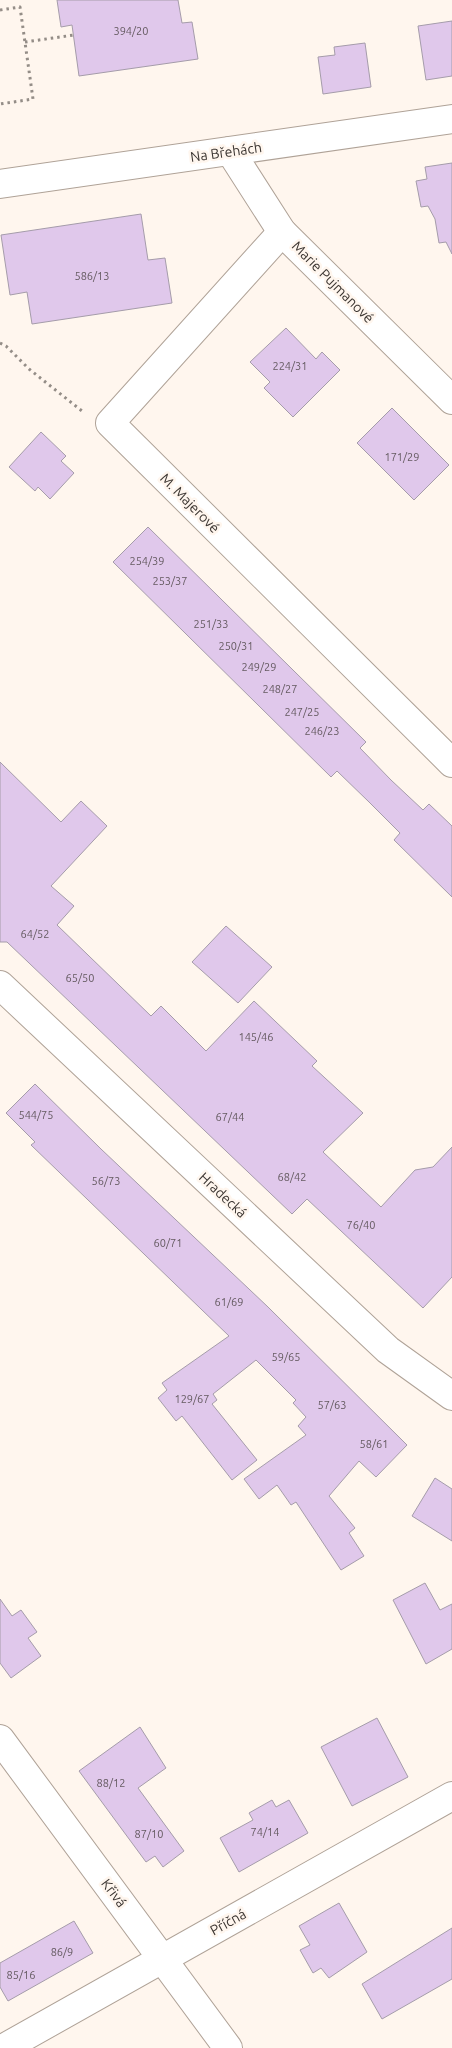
<svg xmlns="http://www.w3.org/2000/svg" width="452" height="2048" font-family="Ubuntu,sans-serif">
<rect width="100%" height="100%" fill="#fff6ee"/>
<g fill="#e0c8eb" stroke="#a59caa">
<path d="M 57,0 L 178,0 L 182,23 L 192,22 L 198,59 L 79,76 L 72,25 L 61,27 Z"/>
<path d="M 452,21 L 452,76 L 426,80 L 418,26 Z"/>
<path d="M 365,43 L 371,87 L 323,94 L 318,57 L 335,55 L 334,47 Z"/>
<path d="M 452,163 L 452,254 L 446,242 L 439,243 L 435,219 L 428,206 L 421,207 L 416,181 L 427,179 L 425,167 Z"/>
<path d="M 141,214 L 148,260 L 165,258 L 172,303 L 32,324 L 27,292 L 10,295 L 1,235 Z"/>
<path d="M 286,328 L 316,359 L 322,352 L 340,370 L 293,417 L 264,388 L 270,382 L 250,362 Z"/>
<path d="M 392,408 L 449,465 L 414,500 L 357,443 Z"/>
<path d="M 41,432 L 66,456 L 61,461 L 74,473 L 50,499 L 38,487 L 35,491 L 9,467 Z"/>
<path d="M 148,527 L 366,742 L 360,748 L 391,780 L 423,810 L 429,804 L 452,826 L 452,897 L 394,840 L 400,833 L 369,802 L 337,771 L 331,777 L 113,562 Z"/>
<path d="M 0,762 L 61,822 L 81,801 L 107,826 L 51,886 L 74,906 L 57,925 L 151,1016 L 161,1006 L 206,1051 L 254,1001 L 317,1061 L 312,1066 L 363,1113 L 323,1152 L 381,1207 L 415,1170 L 433,1167 L 452,1147 L 452,1277 L 423,1308 L 307,1199 L 292,1214 L 7,942 L 0,942 Z"/>
<path d="M 226,926 L 272,967 L 238,1003 L 192,962 Z"/>
<path d="M 35,1084 L 101,1149 L 268,1307 L 407,1445 L 376,1477 L 359,1461 L 329,1496 L 355,1528 L 349,1533 L 364,1556 L 341,1570 L 296,1502 L 291,1505 L 277,1485 L 259,1499 L 244,1479 L 306,1435 L 298,1426 L 306,1417 L 293,1403 L 296,1400 L 256,1360 L 213,1394 L 217,1400 L 212,1404 L 257,1460 L 232,1480 L 182,1416 L 176,1421 L 158,1398 L 167,1390 L 162,1383 L 229,1336 L 31,1145 L 35,1142 L 6,1113 Z"/>
<path d="M 435,1478 L 452,1489 L 452,1541 L 412,1516 Z"/>
<path d="M 425,1583 L 440,1610 L 452,1604 L 452,1649 L 426,1664 L 393,1600 Z"/>
<path d="M 0,1599 L 12,1616 L 21,1610 L 37,1632 L 28,1638 L 41,1656 L 11,1678 L 0,1663 Z"/>
<path d="M 377,1718 L 408,1777 L 352,1806 L 321,1747 Z"/>
<path d="M 140,1727 L 166,1768 L 138,1788 L 184,1851 L 163,1867 L 155,1856 L 146,1862 L 79,1771 Z"/>
<path d="M 272,1800 L 276,1807 L 289,1800 L 308,1833 L 239,1872 L 220,1838 L 253,1820 L 249,1813 Z"/>
<path d="M 339,1903 L 367,1952 L 329,1978 L 321,1968 L 313,1973 L 300,1950 L 310,1945 L 299,1926 Z"/>
<path d="M 74,1921 L 93,1953 L 8,2001 L 0,1987 L 0,1963 Z"/>
<path d="M 452,1928 L 452,1979 L 382,2019 L 362,1984 Z"/>
</g>
<g fill="none" stroke-linecap="round" stroke-linejoin="round">
<g stroke="#afa297" stroke-width="30">
<g id="minor">
<path d="M 230,151 L 282,232 L 452,400"/>
<path d="M 0,184 L 452,119"/>
<path d="M 282,232 L 110,423 L 452,763"/>
<path d="M 0,985 L 388,1350 L 452,1396"/>
<path d="M 0,1739 L 228,2048"/>
<path d="M 4,2048 L 452,1796"/>
</g>
</g>
<g stroke="#948d87" stroke-width="3" stroke-dasharray="2.5 4" stroke-linecap="butt">
<path d="M 0,10 L 20,7 L 33,99 L 0,104"/>
<path d="M 25,42 L 74,35"/>
<path d="M 0,343 L 6,346 L 29,369 L 82,411"/>
</g>
<use href="#minor" stroke="#fff" stroke-width="28"/>
</g>
<g text-anchor="middle" dominant-baseline="central" stroke-width="5" stroke-linejoin="round" paint-order="stroke">
<g font-size="11" fill="#645a60">
<text x="131" y="31">394/20</text>
<text x="92" y="276">586/13</text>
<text x="290" y="366">224/31</text>
<text x="402" y="457">171/29</text>
<text x="147" y="561">254/39</text>
<text x="170" y="581">253/37</text>
<text x="211" y="624">251/33</text>
<text x="236" y="646">250/31</text>
<text x="259" y="667">249/29</text>
<text x="280" y="689">248/27</text>
<text x="302" y="712">247/25</text>
<text x="322" y="731">246/23</text>
<text x="35" y="934">64/52</text>
<text x="80" y="978">65/50</text>
<text x="256" y="1037">145/46</text>
<text x="36" y="1115">544/75</text>
<text x="230" y="1117">67/44</text>
<text x="292" y="1177">68/42</text>
<text x="106" y="1181">56/73</text>
<text x="361" y="1225">76/40</text>
<text x="168" y="1243">60/71</text>
<text x="229" y="1302">61/69</text>
<text x="286" y="1357">59/65</text>
<text x="192" y="1399">129/67</text>
<text x="332" y="1405">57/63</text>
<text x="374" y="1444">58/61</text>
<text x="111" y="1783">88/12</text>
<text x="265" y="1832">74/14</text>
<text x="149" y="1834">87/10</text>
<text x="62" y="1952">86/9</text>
<text x="21" y="1975">85/16</text>
</g>
<g font-size="14" fill="#3b3531" stroke="#fff6ee">
<text transform="translate(226 152) rotate(-8)">Na Břehách</text>
<text transform="translate(333 282) rotate(45)">Marie Pujmanové</text>
<text transform="translate(190 503) rotate(45)">M. Majerové</text>
<text transform="translate(223 1195) rotate(43)">Hradecká</text>
<text transform="translate(114 1893) rotate(53)">Křivá</text>
<text transform="translate(228 1922) rotate(-29)">Příčná</text>
</g>
</g>
</svg>
